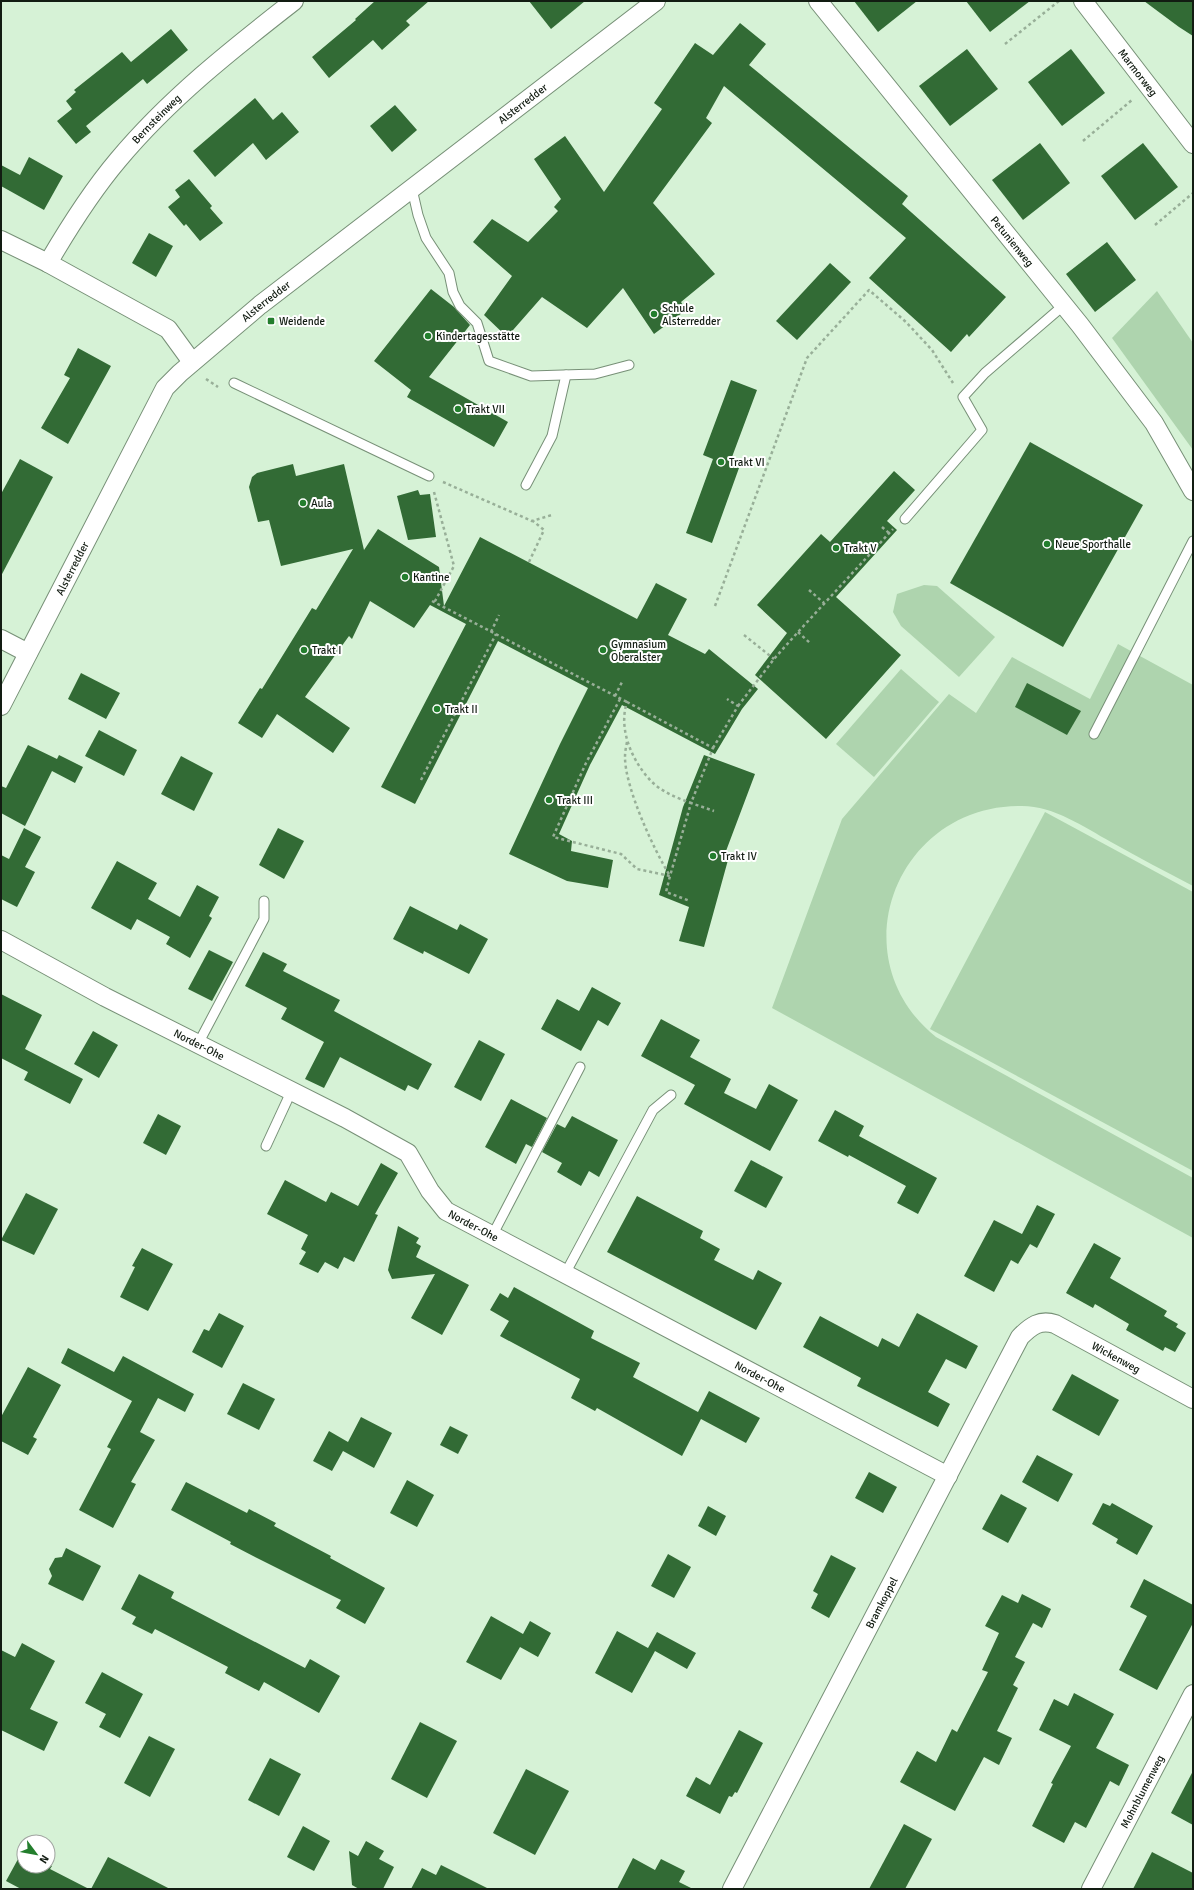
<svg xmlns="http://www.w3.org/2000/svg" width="1194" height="1890" font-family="Signika,sans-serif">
<rect width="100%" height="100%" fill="#d6f2d6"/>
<g fill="#aed4ae">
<path d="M 1157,291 L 1193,343 L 1193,450 L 1112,338 Z"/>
<path d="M 924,585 L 937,586 L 995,637 L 959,677 L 901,626 L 893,612 L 897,594 Z"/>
<path d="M 1118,644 L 1193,685 L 1193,886 C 1166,872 1138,857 1111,842 C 1084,827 1054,806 1022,806 C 897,804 837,957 936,1037 L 1193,1178 L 1193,1238 L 772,1008 L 842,819 L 949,694 L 976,713 L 1012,657 L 1090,699 Z"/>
<path d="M 901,669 L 939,702 L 874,777 L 836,744 Z"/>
<path d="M 1045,812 L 1193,892 L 1193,1171 L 930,1029 Z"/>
</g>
<g fill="#326b35">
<path d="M 375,1 L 429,1 L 406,21 L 410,25 L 382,50 L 373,40 L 329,78 L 312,57 L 356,20 L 355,19 Z"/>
<path d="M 529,1 L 585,1 L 551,29 Z"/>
<path d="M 854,1 L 917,1 L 878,32 Z"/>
<path d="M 966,1 L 1030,1 L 990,32 Z"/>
<path d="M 1144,1 L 1193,1 L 1193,36 L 1179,27 Z"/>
<path d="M 740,23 L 766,44 L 749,65 L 908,196 L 902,204 L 1006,297 L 969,337 L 967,334 L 951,352 L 869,278 L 906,238 L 724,86 L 706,118 L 712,123 L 653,203 L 715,274 L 681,302 L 686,310 L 654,334 L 623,288 L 587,328 L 542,297 L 507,337 L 484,315 L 512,276 L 473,242 L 492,219 L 528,242 L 558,211 L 554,207 L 561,199 L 534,159 L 565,136 L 604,192 L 662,109 L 654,103 L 695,43 L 713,55 Z"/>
<path d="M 171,29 L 188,50 L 147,84 L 143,79 L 86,126 L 91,132 L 76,144 L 57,121 L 72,109 L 66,101 L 76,92 L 74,90 L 122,52 L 131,62 Z"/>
<path d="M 967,49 L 998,89 L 950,126 L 919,86 Z"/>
<path d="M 1071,49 L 1105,93 L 1062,126 L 1028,82 Z"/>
<path d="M 255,98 L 273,120 L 282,112 L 299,132 L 266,160 L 253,143 L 215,177 L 193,151 Z"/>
<path d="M 395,105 L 417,130 L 392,152 L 370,126 Z"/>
<path d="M 1040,143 L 1070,183 L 1023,220 L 992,180 Z"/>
<path d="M 1143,143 L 1178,187 L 1135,220 L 1101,176 Z"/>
<path d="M 29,157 L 63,176 L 44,210 L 1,186 L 1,165 L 20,175 Z"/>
<path d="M 189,179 L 212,206 L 210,208 L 223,223 L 200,241 L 186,224 L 184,226 L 168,207 L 180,197 L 175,190 Z"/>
<path d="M 149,233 L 173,246 L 156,277 L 132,263 Z"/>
<path d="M 1107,242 L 1136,280 L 1095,312 L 1066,274 Z"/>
<path d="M 830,263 L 851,282 L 797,340 L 776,321 Z"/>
<path d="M 431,289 L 454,307 L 470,325 L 429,377 L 508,422 L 494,447 L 407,397 L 411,390 L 374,361 Z"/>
<path d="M 78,348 L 111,366 L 68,444 L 41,428 L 70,378 L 64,375 Z"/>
<path d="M 731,380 L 757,390 L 729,465 L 739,468 L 712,543 L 686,533 L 713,459 L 703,455 Z"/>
<path d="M 1030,442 L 1143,505 L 1063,647 L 950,583 Z"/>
<path d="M 20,459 L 53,477 L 1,576 L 1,494 Z"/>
<path d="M 293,464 L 296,476 L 344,464 L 364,550 L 378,529 L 439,567 L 444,606 L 480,537 L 637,619 L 656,583 L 687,599 L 668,635 L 705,654 L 709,649 L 758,689 L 742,709 L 715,754 L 622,705 L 590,765 L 559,834 L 572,841 L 571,851 L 613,860 L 608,888 L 567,881 L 509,854 L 560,744 L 588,688 L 498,641 L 415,804 L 381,787 L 466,624 L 430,605 L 414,628 L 370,601 L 352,639 L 349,636 L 305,697 L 350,728 L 333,753 L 277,714 L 262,738 L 238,723 L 260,688 L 262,689 L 312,608 L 316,610 L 353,549 L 281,566 L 269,520 L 258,522 L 249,487 L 252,477 L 257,473 Z"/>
<path d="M 894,471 L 915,490 L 887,521 L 897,530 L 836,597 L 901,655 L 826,739 L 755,675 L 787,633 L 757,605 L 821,534 L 830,542 Z"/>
<path d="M 418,490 L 420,495 L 430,494 L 436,537 L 408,540 L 397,496 Z"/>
<path d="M 81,673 L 120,693 L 106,719 L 68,699 Z"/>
<path d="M 1027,683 L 1081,711 L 1067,735 L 1015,707 Z"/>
<path d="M 99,730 L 137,750 L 124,776 L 85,756 Z"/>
<path d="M 28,745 L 57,759 L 59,755 L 83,767 L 75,783 L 52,771 L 25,826 L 1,813 L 1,786 L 6,788 Z"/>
<path d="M 704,755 L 755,774 L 723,859 L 728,860 L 704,947 L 679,941 L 689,907 L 659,895 L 683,807 Z"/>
<path d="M 181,756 L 213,773 L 194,811 L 161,794 Z"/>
<path d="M 24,828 L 41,837 L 25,867 L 35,872 L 17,907 L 1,899 L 1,855 L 9,859 Z"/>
<path d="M 278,828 L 304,841 L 284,879 L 259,865 Z"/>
<path d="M 117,861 L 157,883 L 148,899 L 180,917 L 197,885 L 219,897 L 209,916 L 212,918 L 190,958 L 166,944 L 170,937 L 137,919 L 131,930 L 91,908 Z"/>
<path d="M 410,906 L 457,930 L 460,924 L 488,939 L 469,974 L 424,951 L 423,954 L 393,939 Z"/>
<path d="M 209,950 L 233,962 L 212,1001 L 188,989 Z"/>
<path d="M 263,952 L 287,964 L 283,971 L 340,1000 L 334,1011 L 432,1064 L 418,1090 L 408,1085 L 405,1091 L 340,1057 L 324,1088 L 305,1079 L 324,1042 L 281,1019 L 287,1008 L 245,986 Z"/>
<path d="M 592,987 L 621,1003 L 608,1026 L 598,1020 L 581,1051 L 541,1029 L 557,999 L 579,1011 Z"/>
<path d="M 1,994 L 42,1015 L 25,1049 L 83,1079 L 70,1104 L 24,1080 L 28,1072 L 1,1058 Z"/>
<path d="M 661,1019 L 700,1040 L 690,1057 L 731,1079 L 724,1093 L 756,1109 L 769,1084 L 798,1100 L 770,1151 L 684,1104 L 695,1085 L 641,1056 Z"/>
<path d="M 93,1031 L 118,1045 L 99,1078 L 74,1064 Z"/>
<path d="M 479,1040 L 505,1054 L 481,1101 L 454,1087 Z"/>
<path d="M 511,1099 L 547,1118 L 532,1147 L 526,1144 L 516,1164 L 485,1147 Z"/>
<path d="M 835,1110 L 864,1126 L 859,1136 L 937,1178 L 918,1214 L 897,1203 L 906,1186 L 849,1155 L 848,1157 L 818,1141 Z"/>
<path d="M 158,1114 L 181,1126 L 166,1155 L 143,1143 Z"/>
<path d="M 572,1116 L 618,1140 L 599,1177 L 589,1171 L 581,1186 L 557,1172 L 562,1163 L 542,1152 L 557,1124 L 565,1128 Z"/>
<path d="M 751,1160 L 783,1177 L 766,1208 L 734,1191 Z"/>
<path d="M 381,1163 L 398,1173 L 375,1214 L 378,1215 L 354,1262 L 344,1257 L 338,1269 L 325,1262 L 318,1273 L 299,1264 L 306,1252 L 301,1249 L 308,1235 L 267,1214 L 285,1180 L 326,1202 L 331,1192 L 358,1206 Z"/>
<path d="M 26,1193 L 58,1209 L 34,1255 L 1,1240 Z"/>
<path d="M 637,1196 L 703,1231 L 700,1238 L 720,1249 L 714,1260 L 753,1280 L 758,1270 L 782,1283 L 756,1330 L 607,1252 Z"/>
<path d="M 1037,1205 L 1055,1214 L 1037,1248 L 1030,1244 L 1018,1264 L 1011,1260 L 994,1292 L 964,1276 L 994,1220 L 1022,1234 Z"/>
<path d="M 398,1226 L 419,1238 L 416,1243 L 421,1246 L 416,1257 L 469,1285 L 442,1335 L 411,1318 L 435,1274 L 392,1279 L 388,1270 Z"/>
<path d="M 1094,1243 L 1121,1258 L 1110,1278 L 1167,1311 L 1164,1316 L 1178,1324 L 1176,1327 L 1186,1333 L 1175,1352 L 1165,1347 L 1163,1351 L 1126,1330 L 1129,1324 L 1095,1304 L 1093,1308 L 1066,1293 Z"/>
<path d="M 142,1248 L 173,1264 L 148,1311 L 120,1297 L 135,1267 L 132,1266 Z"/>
<path d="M 514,1287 L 594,1331 L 591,1338 L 640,1363 L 633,1377 L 698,1412 L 709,1391 L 760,1418 L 746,1443 L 701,1419 L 682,1456 L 597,1408 L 595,1411 L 571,1398 L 580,1379 L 500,1336 L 509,1321 L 490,1310 L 500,1293 L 508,1298 Z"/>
<path d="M 219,1313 L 244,1326 L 222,1368 L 192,1352 L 204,1329 L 209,1331 Z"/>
<path d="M 917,1313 L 978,1346 L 966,1369 L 946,1359 L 928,1392 L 950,1404 L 938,1427 L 857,1386 L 861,1378 L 803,1347 L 820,1316 L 878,1347 L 882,1338 L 899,1347 Z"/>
<path d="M 68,1348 L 114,1372 L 123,1356 L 194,1394 L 185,1412 L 158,1398 L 140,1432 L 155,1440 L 131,1482 L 136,1484 L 113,1528 L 79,1510 L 111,1449 L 107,1447 L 132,1401 L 61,1363 Z"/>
<path d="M 28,1367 L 61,1385 L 33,1437 L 37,1439 L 28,1455 L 1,1441 L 1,1417 Z"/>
<path d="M 1072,1374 L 1119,1400 L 1099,1436 L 1052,1410 Z"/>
<path d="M 243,1383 L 275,1399 L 259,1430 L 227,1414 Z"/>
<path d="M 361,1417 L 392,1433 L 374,1468 L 343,1451 L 332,1471 L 313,1461 L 329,1431 L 348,1442 Z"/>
<path d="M 450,1426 L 468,1435 L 458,1454 L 440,1445 Z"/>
<path d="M 1037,1455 L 1073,1474 L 1058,1502 L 1022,1482 Z"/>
<path d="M 869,1472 L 897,1487 L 883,1513 L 855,1498 Z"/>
<path d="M 407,1480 L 434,1495 L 417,1527 L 390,1513 Z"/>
<path d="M 186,1482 L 247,1513 L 249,1509 L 276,1523 L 274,1526 L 331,1556 L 330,1558 L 385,1588 L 365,1624 L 336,1608 L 341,1600 L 257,1558 L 230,1544 L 231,1542 L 171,1510 Z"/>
<path d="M 1001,1494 L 1027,1508 L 1008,1543 L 982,1529 Z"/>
<path d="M 1103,1503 L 1110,1506 L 1112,1503 L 1153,1526 L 1137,1555 L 1116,1543 L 1118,1539 L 1092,1524 Z"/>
<path d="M 708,1506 L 726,1516 L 716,1536 L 698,1526 Z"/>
<path d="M 66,1548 L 101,1566 L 83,1601 L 48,1584 L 52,1576 L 49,1569 L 55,1558 L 62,1557 Z"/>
<path d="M 668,1554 L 691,1567 L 674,1598 L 651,1586 Z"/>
<path d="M 831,1555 L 856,1568 L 829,1618 L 811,1608 L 818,1594 L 813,1591 Z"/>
<path d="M 139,1574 L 174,1592 L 171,1598 L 305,1668 L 310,1659 L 340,1676 L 319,1713 L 264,1682 L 259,1691 L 225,1673 L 228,1667 L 155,1629 L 152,1634 L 132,1624 L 136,1617 L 121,1609 Z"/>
<path d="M 1144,1579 L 1193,1605 L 1193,1623 L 1157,1690 L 1119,1670 L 1147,1616 L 1130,1607 Z"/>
<path d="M 1022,1594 L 1051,1609 L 1042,1628 L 1033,1623 L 1015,1657 L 1025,1662 L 1013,1685 L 1018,1688 L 997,1731 L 1012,1738 L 999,1765 L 984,1757 L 955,1811 L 900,1782 L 917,1751 L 936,1762 L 952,1729 L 957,1732 L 988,1672 L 982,1670 L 999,1633 L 985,1626 L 1002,1595 L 1018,1603 Z"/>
<path d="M 491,1616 L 523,1634 L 530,1621 L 551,1633 L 538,1657 L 520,1647 L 501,1680 L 466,1662 Z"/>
<path d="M 617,1631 L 648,1648 L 657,1632 L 696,1653 L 687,1669 L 655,1651 L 632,1693 L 595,1673 Z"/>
<path d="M 22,1643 L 55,1661 L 30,1709 L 58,1722 L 44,1751 L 1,1730 L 1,1650 L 15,1657 Z"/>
<path d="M 102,1672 L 143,1694 L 120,1738 L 99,1727 L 106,1714 L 85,1703 Z"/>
<path d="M 1074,1693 L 1114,1714 L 1096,1748 L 1129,1765 L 1119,1786 L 1110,1781 L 1086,1828 L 1075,1822 L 1064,1843 L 1032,1826 L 1053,1784 L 1051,1783 L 1071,1746 L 1039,1730 L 1054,1699 L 1068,1706 Z"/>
<path d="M 420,1722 L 457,1741 L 427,1798 L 391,1779 Z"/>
<path d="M 739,1730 L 763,1743 L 737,1793 L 735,1792 L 732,1797 L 729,1796 L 720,1814 L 686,1796 L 696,1777 L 710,1785 Z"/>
<path d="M 149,1736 L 175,1749 L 150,1797 L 124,1783 Z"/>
<path d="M 270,1758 L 301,1774 L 279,1816 L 248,1800 Z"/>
<path d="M 526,1769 L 569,1791 L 535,1855 L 493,1833 Z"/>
<path d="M 1193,1771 L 1193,1825 L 1171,1813 Z"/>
<path d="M 904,1824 L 932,1839 L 905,1889 L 869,1889 Z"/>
<path d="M 303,1826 L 330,1841 L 314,1871 L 287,1857 Z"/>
<path d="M 366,1841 L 384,1851 L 379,1859 L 394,1867 L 383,1889 L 359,1889 L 352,1885 L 349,1851 L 358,1856 Z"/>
<path d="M 23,1850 L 24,1851 L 24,1866 L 48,1866 L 48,1864 L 52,1866 L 50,1869 L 89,1889 L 21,1889 L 6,1881 Z"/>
<path d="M 1152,1852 L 1193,1873 L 1193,1889 L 1133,1889 Z"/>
<path d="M 108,1857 L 170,1889 L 91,1889 Z"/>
<path d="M 633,1858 L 655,1870 L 661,1859 L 685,1871 L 679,1882 L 693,1889 L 617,1889 Z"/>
<path d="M 441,1865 L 489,1889 L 411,1889 L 422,1868 L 436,1875 Z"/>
</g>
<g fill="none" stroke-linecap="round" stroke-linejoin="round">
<g stroke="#779077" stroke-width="11">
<g id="lane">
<path d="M 412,189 L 418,215 L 426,238 L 449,273 L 453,292 L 460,306 L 477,323 L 489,361 L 531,376 L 595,374 L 629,365"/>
<path d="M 234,383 L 429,476"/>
<path d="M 526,485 L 552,436 L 566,375"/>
<path d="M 905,519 L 982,430 L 963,397 L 985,373 L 1064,305"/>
<path d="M 1094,734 L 1193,541"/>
<path d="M 198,1044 L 264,919 L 264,901"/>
<path d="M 266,1146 L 291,1092"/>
<path d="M 492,1236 L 580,1067"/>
<path d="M 565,1274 L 653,1110 L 671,1095"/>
</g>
</g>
<g stroke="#779077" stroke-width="20">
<g id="street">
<path id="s1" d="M 818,1 L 1080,325 L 1154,423 L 1193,491"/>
<path id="s2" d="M 1083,1 L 1193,144"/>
<path d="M 1,240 L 48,263 L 168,329 L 192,362"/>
<path id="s3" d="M 48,263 C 69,227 91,192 118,160 C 169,99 231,50 294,1"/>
<path d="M 1,639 L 28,653"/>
<path id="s4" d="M 1,706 L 165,388 L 180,373 L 260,305 L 656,1"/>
<path id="s5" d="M 1,940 L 105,997 L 345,1118 L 408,1153 L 430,1191 L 446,1211 L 948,1476"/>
<path id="s6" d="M 732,1889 L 1020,1337 C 1031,1326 1040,1319 1055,1324 L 1193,1399"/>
<path id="s7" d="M 1091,1889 L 1193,1694"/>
</g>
</g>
<g stroke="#98af98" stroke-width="2.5" stroke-dasharray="3 3" stroke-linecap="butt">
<path d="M 1005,44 L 1059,1"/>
<path d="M 1083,141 L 1132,100"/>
<path d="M 1155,225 L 1193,193"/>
<path d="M 206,379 L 218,387"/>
<path d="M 443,482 L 532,521 L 552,515"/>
<path d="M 434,492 L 454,566 L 434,603"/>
<path d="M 882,527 L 889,533"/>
<path d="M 529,562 L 544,530 L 533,521"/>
<path d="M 809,590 L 824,603"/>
<path d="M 432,601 L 627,702"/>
<path d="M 715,606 L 807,358 L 869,290 L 906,322 L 932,350 L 953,383"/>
<path d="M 491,632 L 499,615"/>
<path d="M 798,632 L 810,643"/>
<path d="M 744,635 L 774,659"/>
<path d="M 615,696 L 623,680"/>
<path d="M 620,699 L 586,763 L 553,837 L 621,854 L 637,869 L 670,876 L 691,803 L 714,811"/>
<path d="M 627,702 L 713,748 L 691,803 C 677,798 662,792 651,781 C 632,761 618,729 627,702 Z"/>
<path d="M 738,706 L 774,659 L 798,632 L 893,529"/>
<path d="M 627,742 C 626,747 625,752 625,757 C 625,788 654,850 670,876 L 666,892 L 690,901"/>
<path d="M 713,748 L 738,706 L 727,699"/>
<path d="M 421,780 L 496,634"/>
</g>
<use href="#lane" stroke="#fff" stroke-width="9"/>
<use href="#street" stroke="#fff" stroke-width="18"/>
</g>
<g fill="#237e2d" stroke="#fff" stroke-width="1.5">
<circle cx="654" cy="314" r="4"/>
<rect x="267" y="317" width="8" height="8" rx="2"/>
<circle cx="428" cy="336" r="4"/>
<circle cx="458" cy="409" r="4"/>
<circle cx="721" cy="462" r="4"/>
<circle cx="303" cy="503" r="4"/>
<circle cx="1047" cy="544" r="4"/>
<circle cx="836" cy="548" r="4"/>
<circle cx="405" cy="577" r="4"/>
<circle cx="304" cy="650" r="4"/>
<circle cx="603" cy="650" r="4"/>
<circle cx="437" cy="709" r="4"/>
<circle cx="549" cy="800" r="4"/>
<circle cx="713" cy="856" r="4"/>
</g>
<g text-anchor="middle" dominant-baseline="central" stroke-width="4" stroke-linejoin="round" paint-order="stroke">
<g font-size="11" fill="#121c12" stroke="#fff">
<text stroke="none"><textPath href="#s2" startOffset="90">Marmorweg</textPath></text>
<text stroke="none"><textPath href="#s4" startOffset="815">Alsterredder</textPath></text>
<text stroke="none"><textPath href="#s3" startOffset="181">Bernsteinweg</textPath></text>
<text stroke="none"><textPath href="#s1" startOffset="309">Petunienweg</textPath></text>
<text stroke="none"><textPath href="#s4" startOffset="491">Alsterredder</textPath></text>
<text stroke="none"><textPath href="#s4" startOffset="155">Alsterredder</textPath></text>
<text stroke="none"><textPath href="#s5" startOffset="224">Norder-Ohe</textPath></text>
<text stroke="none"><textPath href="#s5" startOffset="560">Norder-Ohe</textPath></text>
<text stroke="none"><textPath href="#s6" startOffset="732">Wickenweg</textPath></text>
<text stroke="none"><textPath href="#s5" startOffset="884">Norder-Ohe</textPath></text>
<text stroke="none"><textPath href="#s6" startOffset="323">Bramkoppel</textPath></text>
<text stroke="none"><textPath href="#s7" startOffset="110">Mohnblumenweg</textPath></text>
</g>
<g font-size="11" fill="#121c12" stroke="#fff" text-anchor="start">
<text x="662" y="308">Schule<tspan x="662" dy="13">Alsterredder</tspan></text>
<text x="279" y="321">Weidende</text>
<text x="436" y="336">Kindertagesstätte</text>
<text x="466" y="409">Trakt VII</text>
<text x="729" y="462">Trakt VI</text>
<text x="311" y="503">Aula</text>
<text x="1055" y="544">Neue Sporthalle</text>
<text x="844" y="548">Trakt V</text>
<text x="413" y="577">Kantine</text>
<text x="611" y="644">Gymnasium<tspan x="611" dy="13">Oberalster</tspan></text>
<text x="312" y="650">Trakt I</text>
<text x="445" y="709">Trakt II</text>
<text x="557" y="800">Trakt III</text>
<text x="721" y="856">Trakt IV</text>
</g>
</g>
<rect width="1194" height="1890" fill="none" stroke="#121c12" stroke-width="4"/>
<g transform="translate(36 1854) rotate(122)"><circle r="19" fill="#ffffff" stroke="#a0a4a0"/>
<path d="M0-3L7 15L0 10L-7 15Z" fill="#237e2d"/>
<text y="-6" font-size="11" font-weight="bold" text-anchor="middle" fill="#121c12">N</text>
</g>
</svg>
